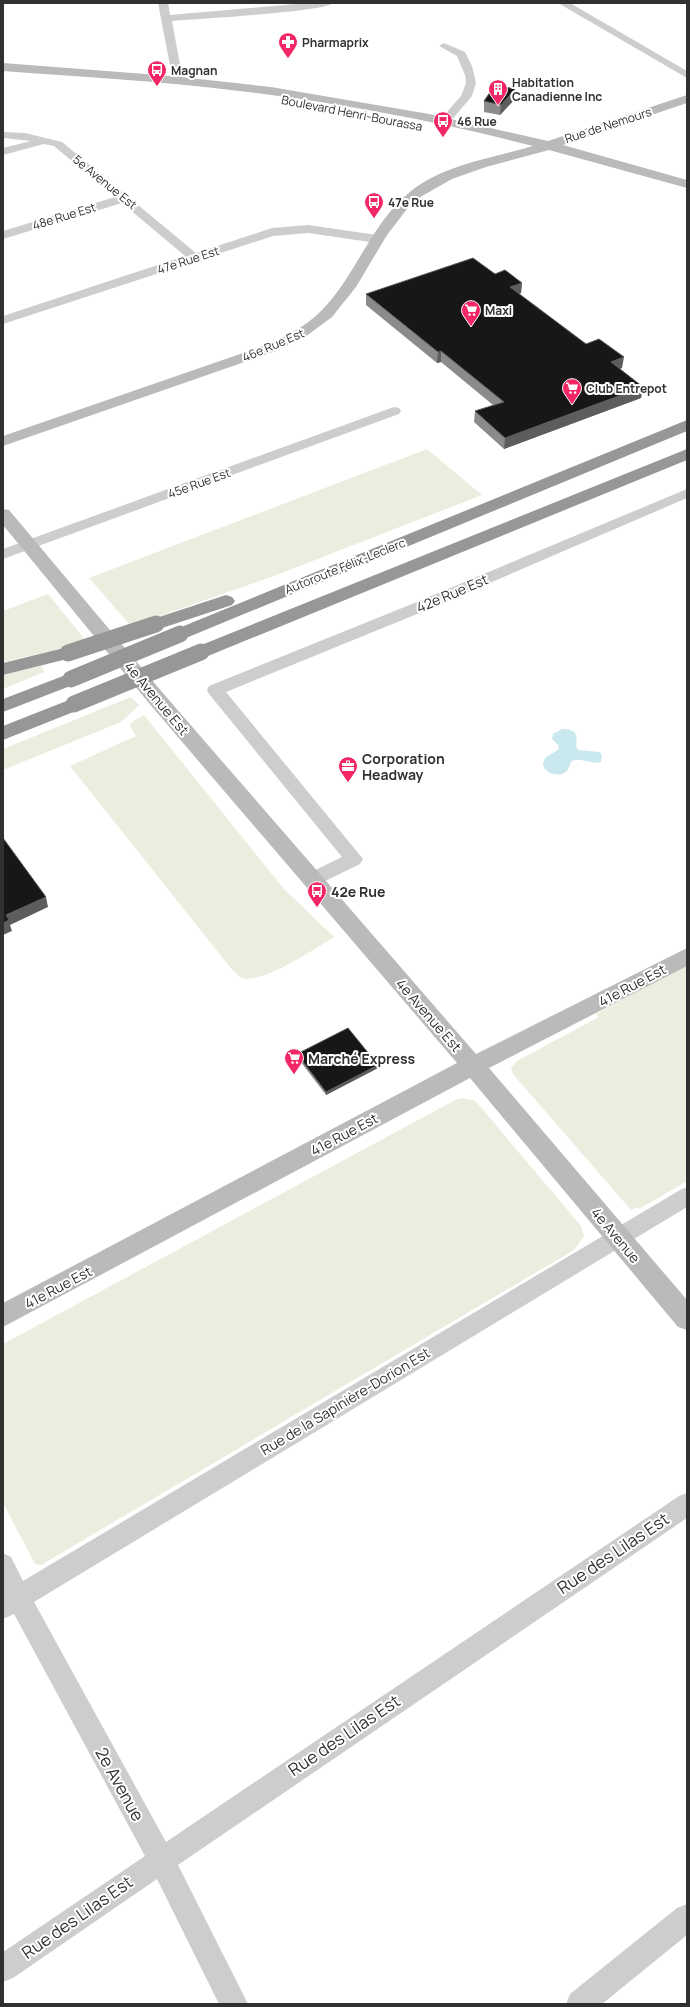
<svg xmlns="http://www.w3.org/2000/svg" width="690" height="2007" font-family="Manrope,sans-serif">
<rect width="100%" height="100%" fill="#fff"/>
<g fill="#ebeede">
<path d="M 427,449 L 482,495 L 274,576 L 131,626 L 89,578 Z"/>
<path d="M 48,594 L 86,641 L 55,650 L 3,662 L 3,611 Z"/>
<path d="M 41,666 L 44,672 L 3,689 L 3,675 Z"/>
<path d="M 131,697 L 139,705 L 121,722 L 3,770 L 3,749 Z"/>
<path d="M 144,715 L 284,889 L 334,937 C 316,948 261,985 242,978 C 239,977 236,973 233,971 L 70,766 L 136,736 L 130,726 L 132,722 Z"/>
<path d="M 687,965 L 687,1181 L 639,1209 L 637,1207 L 631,1210 L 513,1074 L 511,1068 L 517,1061 L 599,1017 L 596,1014 Z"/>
<path d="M 463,1098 L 475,1101 L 479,1105 L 581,1226 L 584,1236 L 574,1250 L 41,1565 L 35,1564 L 3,1503 L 3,1344 L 457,1099 Z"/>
</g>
<path fill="#c9e9ef" d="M 562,729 C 576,729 578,734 576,746 L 578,750 L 600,752 L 602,756 L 601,762 C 591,765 581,757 572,761 C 570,764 569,768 567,771 C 560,778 544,774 543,764 L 545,758 L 559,749 L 558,745 L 552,739 L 553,734 Z"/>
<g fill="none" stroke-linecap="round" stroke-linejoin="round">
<g fill="#cdcdcd" fill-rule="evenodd">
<path d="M 158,3 L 168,3 L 170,15 L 307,3 L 333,3 C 325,12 193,19 172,21 L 183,81 L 178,84 L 173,81 Z"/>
<path d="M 558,3 L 570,3 L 687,71 L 687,78 Z"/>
<path d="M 444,43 L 465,52 L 472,66 L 476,83 L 472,96 L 450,122 L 446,123 L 440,120 L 461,96 L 466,83 L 465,75 L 457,56 L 439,46 Z"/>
<path d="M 3,132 L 25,133 L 62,142 L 196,253 L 272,228 L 308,225 L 377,235 L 383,239 L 377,243 L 308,233 L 273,236 L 3,324 L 3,316 L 185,256 L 122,203 L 3,239 L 3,231 L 115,197 L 54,146 L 44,144 L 3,155 L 3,148 L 31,141 L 3,138 Z"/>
<path d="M 394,407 L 399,408 L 401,411 L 399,414 L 3,559 L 3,549 Z"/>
<path d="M 687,489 L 687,498 L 422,612 L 226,692 L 363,859 L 360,864 L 319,884 L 313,886 L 307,884 L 304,879 L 307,874 L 342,857 L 209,694 L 207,690 L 209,686 L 412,604 Z"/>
<path d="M 687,1187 L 687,1207 L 34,1602 L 166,1842 L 679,1496 L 687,1493 L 687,1518 L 178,1865 L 248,2004 L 219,2004 L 157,1879 L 13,1978 L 3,1982 L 3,1952 L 145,1856 L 14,1614 L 3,1619 L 3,1553 L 11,1557 L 23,1581 L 680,1190 Z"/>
<path d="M 687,1904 L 687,1935 L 602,2004 L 566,2004 L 570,1994 L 677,1908 Z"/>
</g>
<g fill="#bababa" fill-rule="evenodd">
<path d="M 3,63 L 171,76 L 271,87 L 429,114 L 548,141 L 687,95 L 687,103 L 563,145 L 687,180 L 687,188 L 549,150 L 486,167 L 452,179 L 422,196 L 407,209 L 387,235 L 356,287 L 332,317 L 305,337 L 273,352 L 3,446 L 3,436 L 263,346 C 284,337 306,327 322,310 C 357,274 371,223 411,191 C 445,164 493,158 533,146 C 437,121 338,103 239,91 C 160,81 82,77 3,71 Z"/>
<path d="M 3,509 L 9,510 L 162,692 L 476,1054 L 687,948 L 687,966 L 489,1068 L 687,1300 L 687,1330 L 678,1327 L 470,1078 L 3,1327 L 3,1303 L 457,1063 L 148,702 L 3,525 Z"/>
</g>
<g fill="#979797" fill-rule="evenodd">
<path d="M 687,420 L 687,431 L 186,638 L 180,640 L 174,638 L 171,634 L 174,630 Z"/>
<path d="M 687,449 L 687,460 L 208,656 L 201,658 L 194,656 L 192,652 L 194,648 Z"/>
<path d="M 226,595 L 232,597 L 235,601 L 232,605 L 156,630 L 150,628 L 147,624 L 150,620 Z"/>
<path d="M 68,647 L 75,649 L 77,653 L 75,657 L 3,675 L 3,663 Z"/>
<path d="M 71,673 L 78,675 L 80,679 L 78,683 L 3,712 L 3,699 Z"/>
<path d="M 74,698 L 81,699 L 83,704 L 81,709 L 3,740 L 3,726 Z"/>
</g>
<g stroke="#979797" stroke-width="17">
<path d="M 68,653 L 156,624"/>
<path d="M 71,679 L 180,634"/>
<path d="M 74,704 L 201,652"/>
</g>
</g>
<g fill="#8b8b8b">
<path d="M 514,100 L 500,115 L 484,112 L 484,101 Z"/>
<path d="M 495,274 L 522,283 L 521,293 L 519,294 L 586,344 L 622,368 L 620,369 L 643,387 L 641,398 L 504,449 L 474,422 L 475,411 L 493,405 L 441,362 L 437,363 L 366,305 L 366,294 Z"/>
<path d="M 297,1054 L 378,1068 L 326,1095 L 297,1057 Z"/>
</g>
<g fill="#5d5d5d">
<path d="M 515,89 L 514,100 L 500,115 L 501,105 Z"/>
<path d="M 522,283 L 521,293 L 509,298 L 510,287 Z"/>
<path d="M 441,351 L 441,362 L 437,363 L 438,352 Z"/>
<path d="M 624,357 L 622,368 L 609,373 L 611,362 Z"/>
<path d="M 643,387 L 641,398 L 504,449 L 505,438 Z"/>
<path d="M 46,897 L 48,907 L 10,925 L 12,931 L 3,935 L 3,923 L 6,915 Z"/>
<path d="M 378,1065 L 378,1068 L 326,1095 L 326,1092 Z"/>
</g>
<g fill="#171717" stroke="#5d5d5d">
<path d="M 495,85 L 515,89 L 501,105 L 484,101 Z"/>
<path d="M 473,258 L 495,274 L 505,270 L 522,283 L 510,287 L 586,344 L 599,339 L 624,357 L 611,362 L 643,387 L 505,438 L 475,411 L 504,402 L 441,351 L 438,352 L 366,294 Z"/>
<path d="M 3,838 L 46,897 L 6,915 L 9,920 L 3,923 Z"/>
<path d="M 348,1028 L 378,1065 L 326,1092 L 297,1054 Z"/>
</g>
<defs>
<g id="pharmacy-pin" transform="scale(1)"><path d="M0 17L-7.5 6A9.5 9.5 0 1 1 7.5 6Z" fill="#f32766" stroke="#fff"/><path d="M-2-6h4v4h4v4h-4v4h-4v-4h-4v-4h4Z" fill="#fff"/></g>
<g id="bus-pin" transform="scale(1)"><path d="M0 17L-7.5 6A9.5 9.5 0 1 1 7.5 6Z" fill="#f32766" stroke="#fff"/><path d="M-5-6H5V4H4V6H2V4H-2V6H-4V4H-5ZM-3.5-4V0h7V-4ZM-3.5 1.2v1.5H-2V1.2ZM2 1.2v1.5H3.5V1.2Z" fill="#fff"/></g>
<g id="building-pin" transform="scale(1)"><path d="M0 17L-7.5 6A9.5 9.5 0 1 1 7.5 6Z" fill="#f32766" stroke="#fff"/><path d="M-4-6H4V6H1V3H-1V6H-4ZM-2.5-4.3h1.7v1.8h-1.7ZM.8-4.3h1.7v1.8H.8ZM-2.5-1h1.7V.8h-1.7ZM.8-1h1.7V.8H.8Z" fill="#fff"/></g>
<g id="supermarket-pin" transform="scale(1)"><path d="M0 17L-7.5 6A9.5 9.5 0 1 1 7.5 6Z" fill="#f32766" stroke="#fff"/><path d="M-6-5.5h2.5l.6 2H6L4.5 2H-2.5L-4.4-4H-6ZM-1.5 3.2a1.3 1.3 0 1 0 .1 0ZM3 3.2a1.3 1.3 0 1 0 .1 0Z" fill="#fff"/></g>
<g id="office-pin" transform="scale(1)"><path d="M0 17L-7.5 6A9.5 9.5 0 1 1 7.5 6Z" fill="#f32766" stroke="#fff"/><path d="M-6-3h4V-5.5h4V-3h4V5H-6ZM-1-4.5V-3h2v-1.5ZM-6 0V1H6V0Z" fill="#fff"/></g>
</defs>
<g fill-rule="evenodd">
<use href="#pharmacy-pin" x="288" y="42"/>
<use href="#bus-pin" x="157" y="70"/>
<use href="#building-pin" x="498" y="89"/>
<use href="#bus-pin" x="443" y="121"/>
<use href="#bus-pin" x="374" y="202"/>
<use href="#supermarket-pin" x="471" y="310"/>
<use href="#supermarket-pin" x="572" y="388"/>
<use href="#office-pin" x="348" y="766"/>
<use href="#bus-pin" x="317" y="891"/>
<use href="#supermarket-pin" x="294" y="1058"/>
</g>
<g text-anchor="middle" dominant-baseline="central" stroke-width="4" stroke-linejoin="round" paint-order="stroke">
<g font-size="12" font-weight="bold" fill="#303030" stroke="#fff" text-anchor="start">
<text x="302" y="42">Pharmaprix</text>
<text x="171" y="70">Magnan</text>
<text x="512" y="82">Habitation<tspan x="512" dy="14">Canadienne Inc</tspan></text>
<text x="457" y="121">46 Rue</text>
<text x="388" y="202">47e Rue</text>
<text x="485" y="310">Maxi</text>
<text x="586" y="388">Club Entrepot</text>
</g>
<g font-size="12" fill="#303030" stroke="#fff">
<text transform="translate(352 113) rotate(11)">Boulevard Henri-Bourassa</text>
<text transform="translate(608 125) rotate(-18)">Rue de Nemours</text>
<text transform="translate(105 182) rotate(39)">5e Avenue Est</text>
<text transform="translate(64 216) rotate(-17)">48e Rue Est</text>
<text transform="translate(188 260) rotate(-18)">47e Rue Est</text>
<text transform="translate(273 345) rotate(-23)">46e Rue Est</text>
<text transform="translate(199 483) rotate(-20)">45e Rue Est</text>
<text transform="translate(345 566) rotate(-22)">Autoroute Félix-Leclerc</text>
</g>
<g font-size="14" fill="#303030" stroke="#fff">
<text transform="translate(452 593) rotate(-23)">42e Rue Est</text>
<text transform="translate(157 698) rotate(50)">4e Avenue Est</text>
<text transform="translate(632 985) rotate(-28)">41e Rue Est</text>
<text transform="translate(429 1015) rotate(49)">4e Avenue Est</text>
<text transform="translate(344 1134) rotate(-28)">41e Rue Est</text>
<text transform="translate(616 1235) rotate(50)">4e Avenue</text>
<text transform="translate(58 1287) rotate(-28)">41e Rue Est</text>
<text transform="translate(345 1401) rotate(-31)">Rue de la Sapinière-Dorion Est</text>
</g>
<g font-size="14" font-weight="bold" fill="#303030" stroke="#fff" text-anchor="start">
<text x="362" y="758">Corporation<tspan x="362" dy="16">Headway</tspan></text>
<text x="331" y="891">42e Rue</text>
<text x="308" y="1058">Marché Express</text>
</g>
<g font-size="17" fill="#303030" stroke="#fff">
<text transform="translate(613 1553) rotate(-34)">Rue des Lilas Est</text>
<text transform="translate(344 1735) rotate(-34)">Rue des Lilas Est</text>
<text transform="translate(120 1784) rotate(61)">2e Avenue</text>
<text transform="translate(77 1917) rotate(-35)">Rue des Lilas Est</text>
</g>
</g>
<rect width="690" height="2007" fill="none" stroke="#303030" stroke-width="8"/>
</svg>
